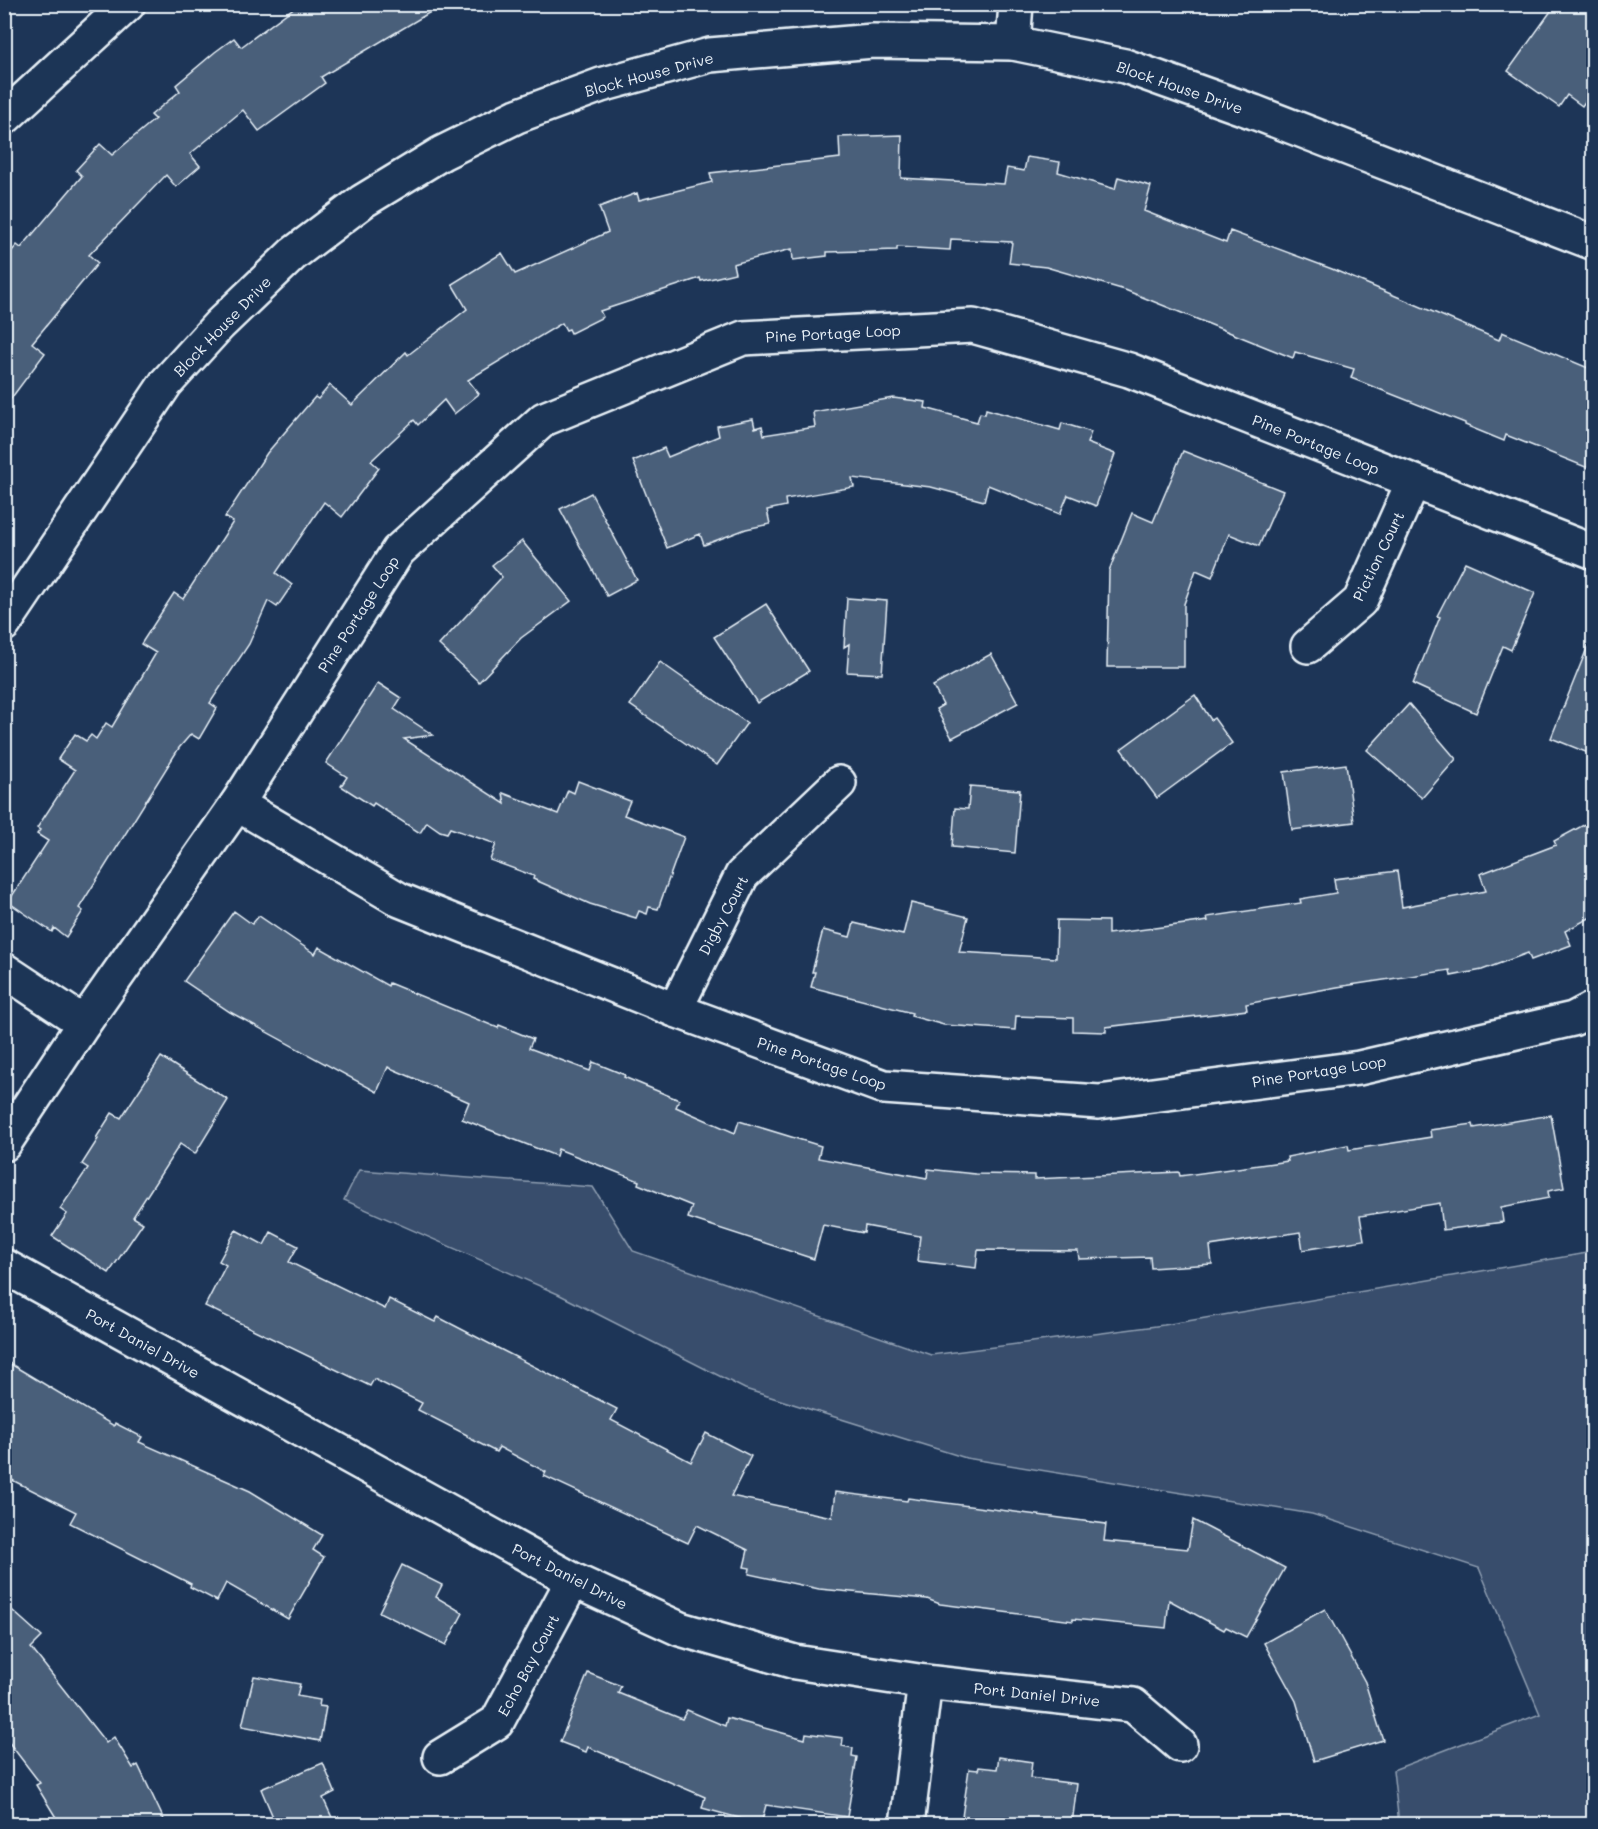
<svg xmlns="http://www.w3.org/2000/svg" width="1598" height="1829" font-family="Mali,sans-serif">
<rect width="100%" height="100%" fill="#1d3557"/>
<filter id="ink" filterUnits="userSpaceOnUse"><feTurbulence type="fractalNoise" baseFrequency=".0167" numOctaves="2"/><feDisplacementMap in="SourceGraphic" scale="12" xChannelSelector="R" yChannelSelector="G"/><feConvolveMatrix kernelMatrix="1 2 1 2 8 2 1 2 1" color-interpolation-filters="sRGB"/></filter>
<g filter="url(#ink)">
<path fill="#374d6c" stroke="#909fb2" stroke-width="1.5" d="M 359,1170 L 593,1187 L 633,1251 L 931,1355 L 1164,1325 L 1593,1252 L 1593,1824 L 1399,1824 L 1393,1770 L 1540,1714 L 1479,1568 L 1312,1514 L 966,1458 L 745,1389 L 558,1294 L 344,1200 Z"/>
<g fill="#495e7a" stroke="#e8f1f8" stroke-width="1.5">
<path d="M 299,4 L 444,4 L 321,77 L 325,83 L 259,131 L 243,110 L 190,154 L 200,166 L 176,187 L 166,175 L 89,255 L 98,263 L 32,343 L 45,353 L 4,408 L 4,260 L 17,245 L 21,248 L 82,176 L 76,170 L 100,144 L 112,155 L 155,119 L 151,115 L 180,91 L 176,85 L 215,52 L 234,38 L 241,47 Z"/>
<path d="M 1556,4 L 1593,4 L 1593,90 L 1582,106 L 1567,95 L 1559,107 L 1508,71 Z"/>
<path d="M 902,135 L 901,178 L 1004,184 L 1007,168 L 1024,171 L 1027,157 L 1060,162 L 1058,172 L 1115,189 L 1118,177 L 1151,186 L 1144,211 L 1226,243 L 1230,231 L 1332,269 L 1499,340 L 1502,332 L 1593,370 L 1593,470 L 1506,435 L 1504,441 L 1465,425 L 1465,423 L 1351,378 L 1354,369 L 1295,352 L 1293,358 L 1125,290 L 1046,267 L 1009,263 L 1012,242 L 951,239 L 950,250 L 897,247 L 897,250 L 827,252 L 827,256 L 793,260 L 792,249 L 733,264 L 735,273 L 701,281 L 700,278 L 600,311 L 603,317 L 571,333 L 569,329 L 566,330 L 562,323 L 468,380 L 479,394 L 454,414 L 444,400 L 418,425 L 414,420 L 371,461 L 379,468 L 342,517 L 324,502 L 276,573 L 292,585 L 277,607 L 268,601 L 249,644 L 210,703 L 217,708 L 199,739 L 191,734 L 179,748 L 79,908 L 83,911 L 66,937 L 54,928 L 52,932 L 8,902 L 48,841 L 37,834 L 40,830 L 37,828 L 75,770 L 58,759 L 75,734 L 86,741 L 91,735 L 96,739 L 106,723 L 112,727 L 156,653 L 141,644 L 174,593 L 183,599 L 233,522 L 225,517 L 267,453 L 315,397 L 318,399 L 330,385 L 352,405 L 406,352 L 408,355 L 467,309 L 452,284 L 502,253 L 515,274 L 608,232 L 599,207 L 637,193 L 639,200 L 712,182 L 710,173 L 840,158 L 839,137 Z"/>
<path d="M 893,398 L 926,402 L 925,408 L 977,422 L 980,413 L 985,414 L 986,409 L 1060,430 L 1062,423 L 1091,432 L 1087,443 L 1115,454 L 1096,506 L 1068,495 L 1060,514 L 988,485 L 984,501 L 931,487 L 852,478 L 854,487 L 785,499 L 786,506 L 767,510 L 770,524 L 746,529 L 704,545 L 700,534 L 667,548 L 633,461 L 664,448 L 668,457 L 719,436 L 717,426 L 753,419 L 755,428 L 762,426 L 764,435 L 815,427 L 813,412 Z"/>
<path d="M 1183,451 L 1283,491 L 1259,546 L 1229,534 L 1212,577 L 1196,570 L 1184,604 L 1184,667 L 1107,667 L 1109,571 L 1132,513 L 1153,522 Z"/>
<path d="M 591,493 L 637,580 L 607,596 L 560,509 Z"/>
<path d="M 522,541 L 571,601 L 521,638 L 479,682 L 439,645 L 502,577 L 492,565 Z"/>
<path d="M 1465,562 L 1535,593 L 1511,650 L 1503,646 L 1476,713 L 1413,684 L 1440,617 L 1437,616 Z"/>
<path d="M 847,598 L 887,601 L 882,674 L 847,672 L 849,644 L 844,647 Z"/>
<path d="M 766,604 L 809,671 L 757,703 L 714,637 Z"/>
<path d="M 1592,636 L 1593,636 L 1593,755 L 1551,738 Z"/>
<path d="M 991,654 L 1018,703 L 952,738 L 936,709 L 943,705 L 933,686 Z"/>
<path d="M 660,662 L 747,723 L 717,765 L 630,705 Z"/>
<path d="M 378,683 L 401,698 L 394,709 L 433,735 L 404,739 L 505,804 L 503,793 L 558,814 L 568,790 L 574,793 L 578,781 L 630,801 L 624,815 L 684,837 L 658,909 L 649,907 L 647,914 L 639,911 L 636,918 L 590,904 L 533,879 L 534,876 L 490,860 L 496,844 L 450,828 L 447,833 L 440,831 L 427,822 L 420,833 L 374,803 L 372,806 L 341,786 L 347,777 L 326,763 Z"/>
<path d="M 1195,695 L 1211,720 L 1214,718 L 1232,743 L 1157,798 L 1121,749 Z"/>
<path d="M 1409,704 L 1456,759 L 1422,798 L 1367,750 Z"/>
<path d="M 1346,764 L 1354,822 L 1292,830 L 1284,772 Z"/>
<path d="M 970,786 L 1020,790 L 1015,853 L 952,847 L 955,808 L 968,809 Z"/>
<path d="M 1593,820 L 1593,916 L 1565,931 L 1571,945 L 1531,960 L 1528,953 L 1482,970 L 1451,976 L 1450,970 L 1337,987 L 1246,1004 L 1247,1010 L 1106,1027 L 1106,1032 L 1073,1031 L 1073,1018 L 1016,1016 L 1015,1030 L 944,1025 L 911,1016 L 912,1013 L 811,987 L 815,972 L 812,972 L 823,930 L 850,937 L 854,923 L 903,935 L 911,903 L 968,917 L 959,952 L 1056,958 L 1057,920 L 1108,921 L 1108,934 L 1208,921 L 1207,917 L 1301,903 L 1300,899 L 1336,893 L 1334,879 L 1397,871 L 1402,907 L 1486,891 L 1480,874 L 1556,845 L 1554,841 Z"/>
<path d="M 234,911 L 252,924 L 259,916 L 315,954 L 319,947 L 388,986 L 389,983 L 498,1028 L 499,1025 L 533,1039 L 529,1048 L 590,1071 L 593,1062 L 625,1075 L 624,1077 L 679,1100 L 676,1107 L 735,1133 L 739,1121 L 821,1146 L 818,1158 L 927,1178 L 928,1169 L 975,1174 L 1035,1175 L 1035,1179 L 1179,1172 L 1180,1176 L 1288,1161 L 1287,1157 L 1348,1145 L 1349,1150 L 1431,1137 L 1430,1130 L 1473,1124 L 1474,1128 L 1551,1115 L 1564,1188 L 1548,1191 L 1549,1198 L 1501,1207 L 1503,1222 L 1443,1230 L 1440,1203 L 1360,1216 L 1364,1240 L 1303,1250 L 1300,1232 L 1210,1246 L 1212,1264 L 1151,1268 L 1150,1257 L 1079,1259 L 1078,1251 L 978,1250 L 976,1268 L 917,1261 L 920,1236 L 865,1226 L 864,1233 L 823,1225 L 814,1259 L 688,1218 L 692,1206 L 638,1184 L 639,1181 L 558,1149 L 556,1156 L 462,1119 L 469,1102 L 388,1067 L 377,1092 L 230,1012 L 184,981 Z"/>
<path d="M 161,1057 L 228,1100 L 195,1154 L 180,1144 L 133,1217 L 143,1223 L 109,1273 L 52,1236 L 67,1214 L 60,1209 L 88,1168 L 82,1164 L 98,1139 L 96,1138 L 112,1113 L 121,1118 Z"/>
<path d="M 236,1230 L 264,1245 L 271,1232 L 298,1246 L 289,1262 L 385,1309 L 389,1299 L 435,1322 L 438,1317 L 490,1344 L 617,1409 L 611,1420 L 691,1462 L 706,1433 L 751,1456 L 731,1496 L 832,1517 L 835,1492 L 907,1501 L 908,1498 L 1106,1524 L 1104,1541 L 1188,1549 L 1193,1520 L 1285,1568 L 1246,1637 L 1226,1627 L 1224,1630 L 1169,1600 L 1166,1628 L 1073,1619 L 1073,1621 L 940,1604 L 927,1599 L 819,1589 L 749,1574 L 750,1568 L 744,1567 L 748,1550 L 697,1525 L 688,1543 L 544,1476 L 546,1472 L 499,1447 L 496,1452 L 467,1437 L 467,1435 L 418,1410 L 422,1403 L 374,1379 L 370,1386 L 205,1306 L 226,1265 L 219,1261 Z"/>
<path d="M 4,1360 L 114,1426 L 115,1423 L 142,1437 L 139,1442 L 250,1491 L 322,1535 L 313,1550 L 324,1557 L 288,1619 L 226,1583 L 217,1601 L 190,1587 L 191,1584 L 70,1523 L 76,1512 L 4,1476 Z"/>
<path d="M 402,1565 L 442,1585 L 436,1597 L 463,1613 L 446,1645 L 379,1612 Z"/>
<path d="M 4,1603 L 42,1637 L 31,1648 L 106,1743 L 114,1737 L 133,1768 L 138,1765 L 166,1824 L 60,1824 L 36,1785 L 40,1783 L 4,1736 Z"/>
<path d="M 1325,1609 L 1365,1682 L 1383,1740 L 1314,1761 L 1296,1701 L 1264,1643 Z"/>
<path d="M 588,1673 L 621,1686 L 618,1693 L 682,1719 L 687,1710 L 725,1726 L 727,1718 L 805,1739 L 806,1733 L 843,1738 L 842,1746 L 853,1748 L 852,1756 L 857,1757 L 847,1817 L 766,1805 L 761,1824 L 702,1808 L 705,1797 L 588,1747 L 586,1752 L 560,1742 Z"/>
<path d="M 254,1676 L 300,1684 L 297,1696 L 320,1700 L 319,1706 L 326,1707 L 320,1741 L 242,1726 Z"/>
<path d="M 999,1757 L 1032,1762 L 1030,1778 L 1077,1784 L 1072,1824 L 961,1824 L 969,1769 L 978,1770 L 979,1767 L 997,1769 Z"/>
<path d="M 323,1763 L 335,1792 L 323,1798 L 335,1824 L 276,1824 L 261,1789 Z"/>
</g>
<g fill="none" stroke-linecap="round" stroke-linejoin="round">
<g stroke="#e8f1f8" stroke-width="38">
<g id="minor">
<path d="M 1013,43 L 1016,4"/>
<path d="M 4,118 L 128,4"/>
<path d="M 4,624 L 166,383 L 219,325 L 293,254 L 363,201 L 442,153 L 517,116 L 601,85 L 710,55 L 873,41 L 1013,43 L 1125,66 L 1254,112 L 1594,243"/>
<path d="M 1308,646 L 1360,601 L 1413,482"/>
<path d="M 237,804 L 400,900 L 675,1010 L 884,1087 L 1099,1102 L 1359,1068 L 1573,1019 L 1594,1008"/>
<path d="M 4,970 L 84,1023"/>
<path d="M 675,1010 L 742,875 L 839,783"/>
<path d="M 4,1144 L 84,1023 L 237,804 L 398,551 L 544,419 L 743,338 L 973,326 L 1129,370 L 1594,552"/>
<path d="M 4,1266 L 573,1580 L 680,1629 L 795,1662 L 925,1682 L 1133,1705 L 1180,1745"/>
<path d="M 440,1757 L 497,1722 L 573,1580"/>
<path d="M 907,1824 L 925,1682"/>
</g>
</g>
<use href="#minor" stroke="#1d3557" stroke-width="33"/>
</g>
</g>
<g text-anchor="middle" dominant-baseline="central" stroke-width="4.5" stroke-linejoin="round" paint-order="stroke">
<g font-size="15" fill="#e8f1f8" stroke="#1d3557">
<text transform="translate(649 74) rotate(-15)">Block House Drive</text>
<text transform="translate(1180 87) rotate(19)">Block House Drive</text>
<text transform="translate(222 326) rotate(-46)">Block House Drive</text>
<text transform="translate(833 333) rotate(-3)">Pine Portage Loop</text>
<text transform="translate(1316 444) rotate(22)">Pine Portage Loop</text>
<text transform="translate(1378 556) rotate(-64)">Piction Court</text>
<text transform="translate(358 614) rotate(-57)">Pine Portage Loop</text>
<text transform="translate(723 915) rotate(-62)">Digby Court</text>
<text transform="translate(822 1063) rotate(19)">Pine Portage Loop</text>
<text transform="translate(1319 1071) rotate(-9)">Pine Portage Loop</text>
<text transform="translate(143 1343) rotate(29)">Port Daniel Drive</text>
<text transform="translate(570 1576) rotate(27)">Port Daniel Drive</text>
<text transform="translate(528 1665) rotate(-62)">Echo Bay Court</text>
<text transform="translate(1037 1694) rotate(6)">Port Daniel Drive</text>
</g>
</g>
<rect width="1598" height="1829" fill="none" stroke="#1d3557" stroke-width="24"/>
<rect x="12" y="12" width="1574" height="1805" fill="none" stroke="#e8f1f8" stroke-width="2" filter="url(#ink)"/>
</svg>
